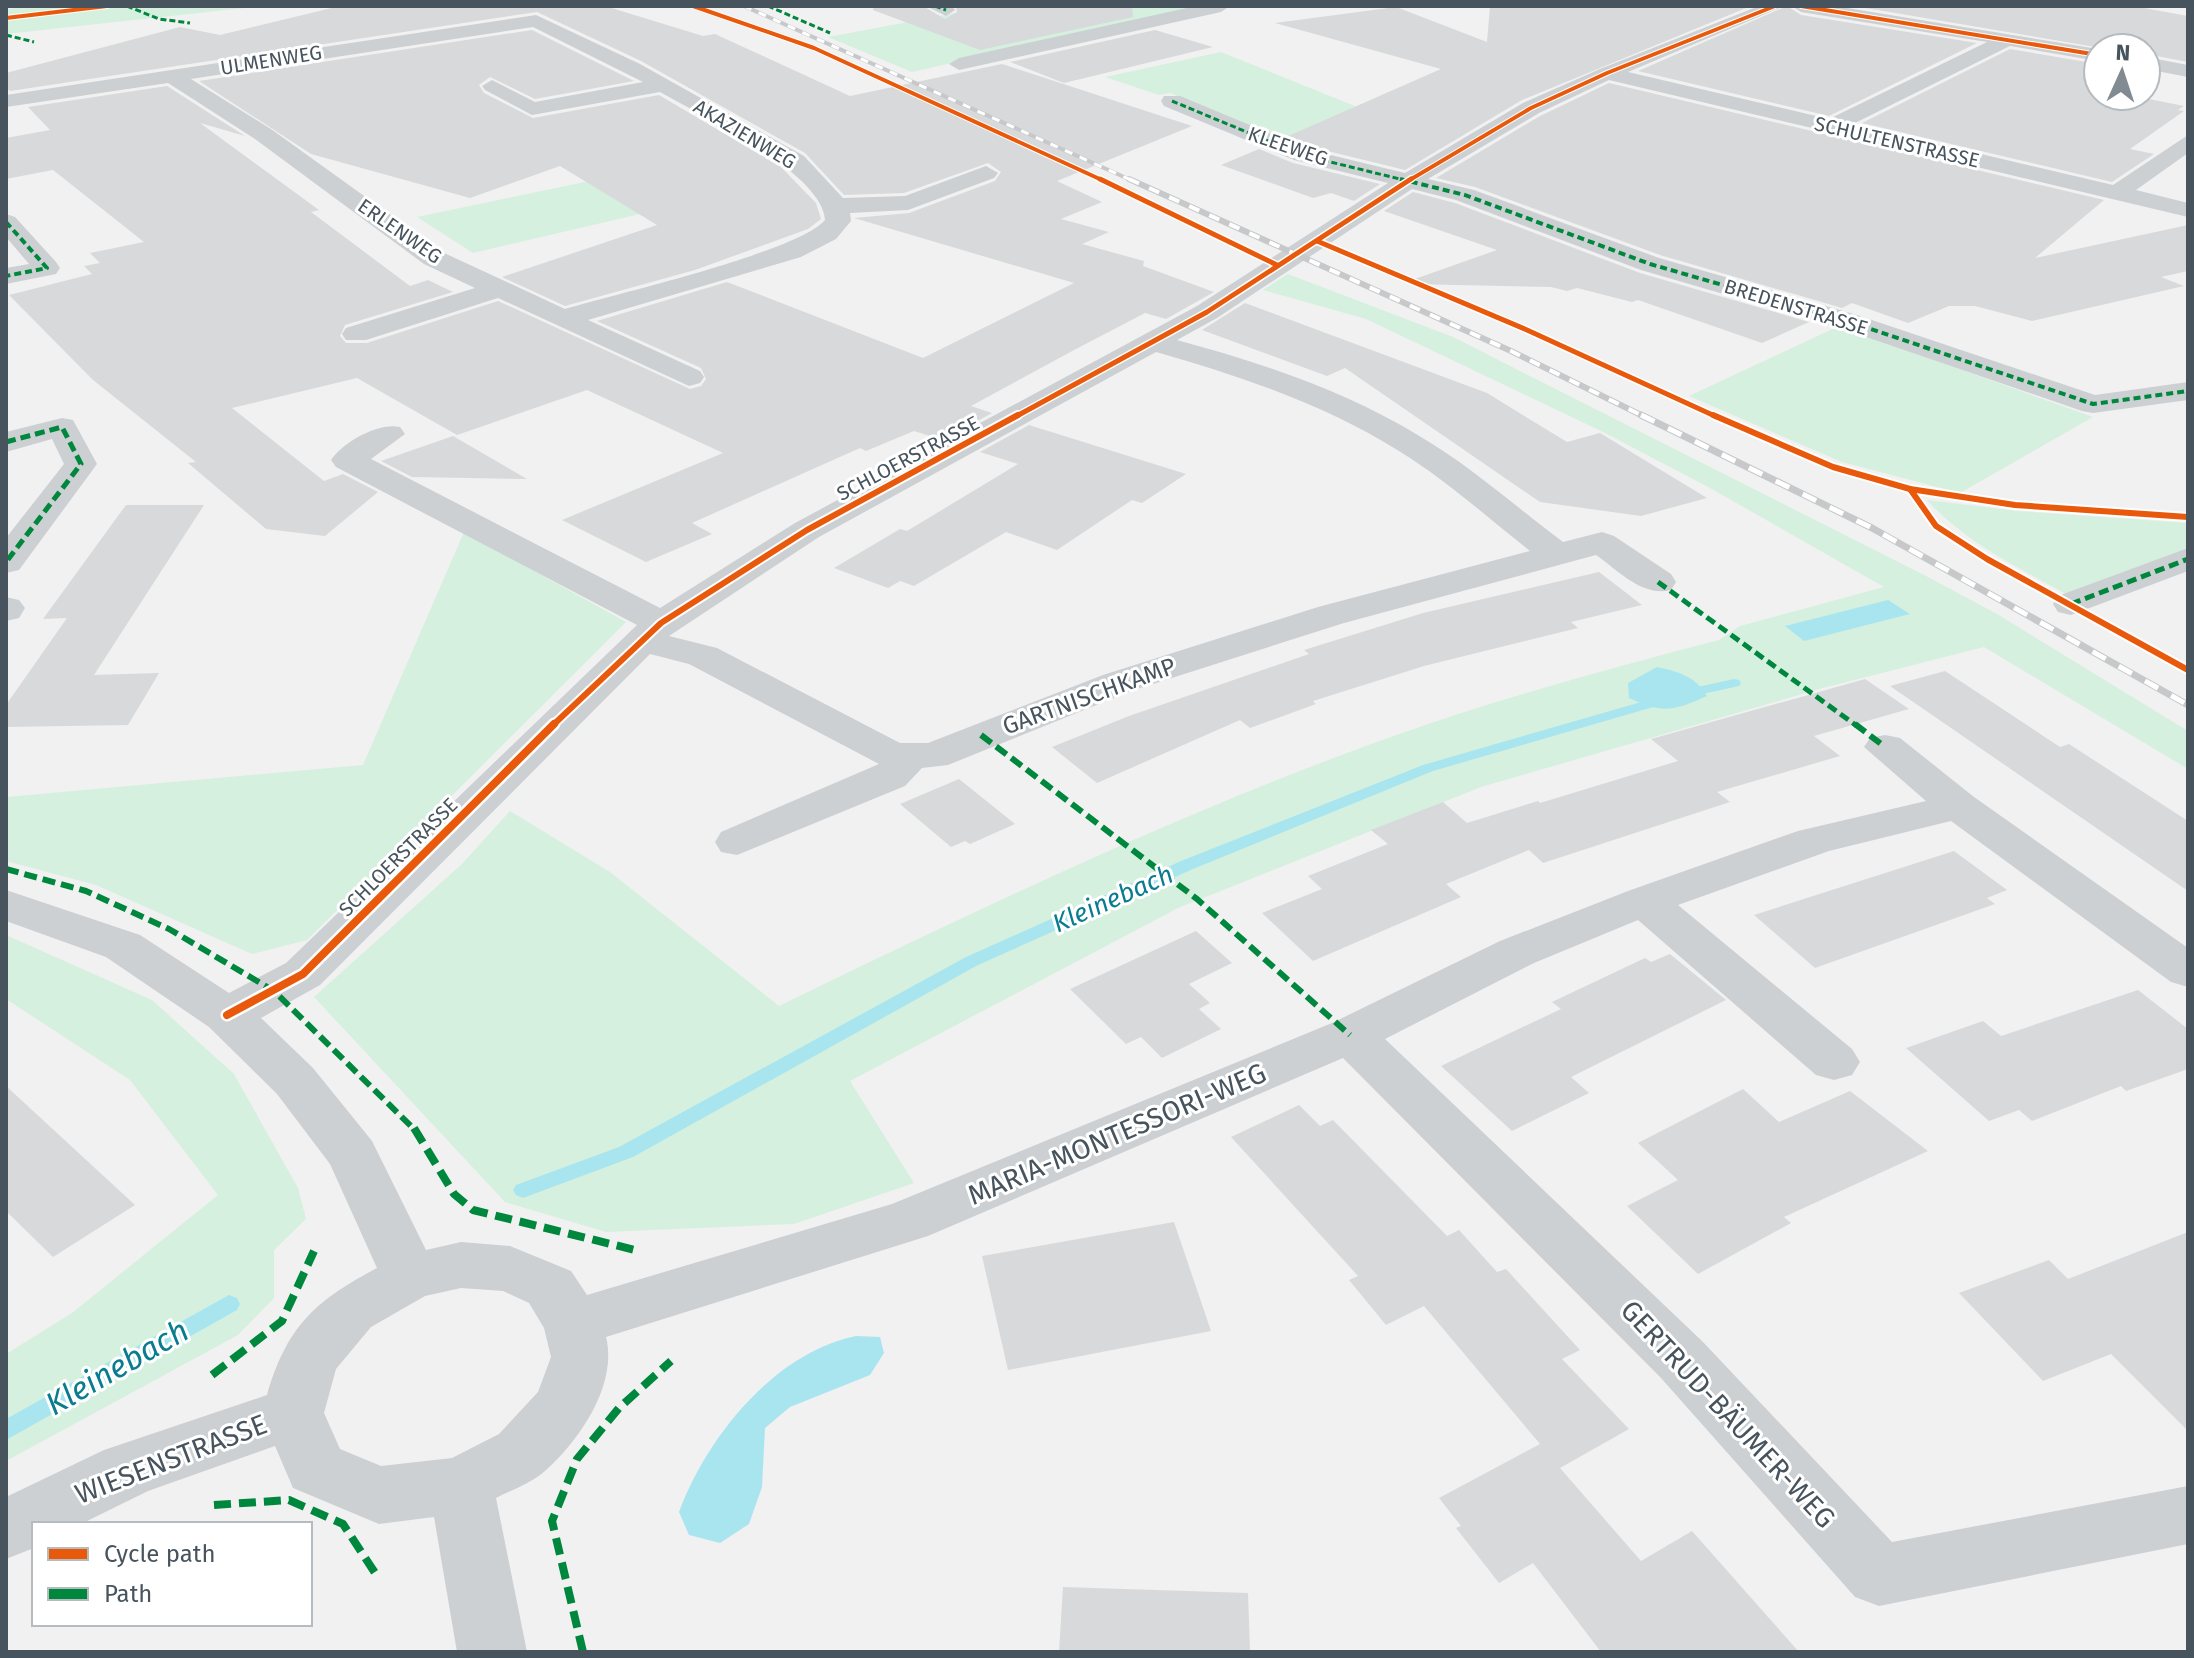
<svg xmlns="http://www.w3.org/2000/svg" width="2194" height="1658" font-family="'Fira Sans',sans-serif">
<rect width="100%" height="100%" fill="#f1f1f1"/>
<g fill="#d5f0de">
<path d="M 33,6 L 262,6 L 6,34 L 6,9 Z"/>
<path d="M 993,6 L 1205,6 L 912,72 L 828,37 Z"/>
<path d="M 1221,52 L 1372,113 L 1284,143 L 1170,93 L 1159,95 L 1105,77 Z"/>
<path d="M 642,170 L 696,201 L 473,253 L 417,217 Z"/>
<path d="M 1288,274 L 1453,337 L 1926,576 L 1997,614 L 2188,731 L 2188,769 L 1984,647 L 1823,688 L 1481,787 L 1178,908 L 850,1081 L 914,1183 L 794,1224 L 606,1232 L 505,1202 L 314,997 L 462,864 L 510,811 L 610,872 L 779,1006 C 979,909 1179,813 1388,738 C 1497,699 1608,669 1719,640 L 1740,626 L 1884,587 L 1710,488 L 1603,432 L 1366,319 L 1263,290 Z"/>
<path d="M 1839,326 L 2093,417 L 1960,493 L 1842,462 L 1689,396 Z"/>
<path d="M 1927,500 L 2018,511 L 2188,523 L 2188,548 L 2066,594 C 2017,567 1965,542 1927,500 Z"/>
<path d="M 464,532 L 626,622 L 307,940 L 252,954 L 96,885 L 6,861 L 6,797 L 363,765 Z"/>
<path d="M 6,935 L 152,1000 L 234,1074 L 298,1188 L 306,1219 L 274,1250 L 274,1298 L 238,1335 L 6,1461 L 6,1354 L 72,1313 L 218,1195 L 130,1080 L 6,999 Z"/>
</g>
<g fill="#a9e5ef">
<path d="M 1888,600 L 1910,614 L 1804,641 L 1785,626 Z"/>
<path d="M 1657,667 C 1679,672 1695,676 1707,696 C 1673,711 1663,714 1629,698 L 1628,683 Z"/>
<path d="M 856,1336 L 880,1337 L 884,1353 L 870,1375 L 790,1407 L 765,1428 L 762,1487 L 749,1524 L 720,1543 L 689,1535 L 679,1512 C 707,1437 774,1353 856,1336 Z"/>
</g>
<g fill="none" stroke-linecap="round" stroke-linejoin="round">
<g fill="#a9e5ef" fill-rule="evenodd">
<path d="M 1734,679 L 1739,680 L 1741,683 L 1739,686 L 1684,698 L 1677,694 L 1679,691 Z"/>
<path d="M 1662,696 L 1667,697 L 1669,700 L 1667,703 L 1433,771 L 1193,869 L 978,965 L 633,1157 L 523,1198 L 516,1195 L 513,1190 L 516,1185 L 619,1147 L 966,957 L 1181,861 L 1423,765 Z"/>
<path d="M 229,1295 L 237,1298 L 240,1304 L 237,1310 L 6,1440 L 6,1419 Z"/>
</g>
</g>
<g fill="#d8d9da">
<path d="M 340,6 L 605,6 L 703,36 L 715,34 L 850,96 L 1002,64 L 1192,126 L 1057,181 L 1102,202 L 1061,219 L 1109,232 L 1082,244 L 1144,261 L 1143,266 L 1214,292 L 1166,319 L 1145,313 L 1076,349 L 971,406 L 992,413 L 943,440 L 914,431 L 866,451 L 860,448 L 692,523 L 712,534 L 646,562 L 562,520 L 723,453 L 587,390 L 457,435 L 357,378 L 232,408 L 324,481 L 343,474 L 378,492 L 325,536 L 266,529 L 188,463 L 196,462 L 93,380 L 9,295 L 92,274 L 84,266 L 100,263 L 90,253 L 144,242 L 53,170 L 6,179 L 6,138 L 50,130 L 28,107 L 167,86 L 245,136 L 200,123 L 319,210 L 311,212 L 410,286 L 428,280 L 453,292 L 345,325 L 340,336 L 346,343 L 367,343 L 498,301 L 690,389 L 701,386 L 706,379 L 701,368 L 597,321 L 727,282 L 923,358 L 1074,283 L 854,218 L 909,213 L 995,181 L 1001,172 L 988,163 L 904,193 L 844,195 L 805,153 L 641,61 L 537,12 L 10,91 L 6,88 L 6,73 L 180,27 L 220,35 Z"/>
<path d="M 874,6 L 923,6 L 945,19 L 957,12 L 956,6 L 1132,6 L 1133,17 L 980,50 L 873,10 Z"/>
<path d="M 1490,6 L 1751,6 L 1522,100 L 1405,170 L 1311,147 L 1286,137 L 1441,69 L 1275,23 L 1396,7 L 1487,42 Z"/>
<path d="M 1787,6 L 1801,15 L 1977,43 L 1829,116 L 1638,71 Z"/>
<path d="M 1854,6 L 2133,6 L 2188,16 L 2188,62 L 2146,54 L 2146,48 L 2101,48 Z"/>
<path d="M 532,30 L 634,81 L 535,99 L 490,77 L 479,85 L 484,93 L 533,118 L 659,95 L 781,167 L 816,203 L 821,219 L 808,229 L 695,270 L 565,306 L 502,277 L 657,225 L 560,166 L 470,198 L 311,154 L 199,81 Z"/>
<path d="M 1155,30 L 1213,47 L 1064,83 L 1010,62 Z"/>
<path d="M 2010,49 L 2098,64 L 2098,96 L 2134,96 L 2184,106 L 2178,110 L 2184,111 L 2130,149 L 2154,154 L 2112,182 L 1862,123 Z"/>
<path d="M 1609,83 L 2104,200 L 2035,258 L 2188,225 L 2188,271 L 2161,277 L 2184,286 L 2032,321 L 1975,306 L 1949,306 L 1908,323 L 1852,303 L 1842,308 L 1660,255 L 1475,187 L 1436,178 L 1540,116 Z"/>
<path d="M 1259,149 L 1293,163 L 1380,184 L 1354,201 L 1331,193 L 1313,198 L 1221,165 Z"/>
<path d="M 1413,192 L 1455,203 L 1640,273 L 1809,322 L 1762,343 L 1638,300 L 1632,302 L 1577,288 L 1567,291 L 1551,287 L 1412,284 L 1412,280 L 1497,250 L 1384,211 Z"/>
<path d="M 1245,303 L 1487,393 L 1567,442 L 1600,433 L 1707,498 L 1641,516 L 1540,502 L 1345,368 L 1327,376 L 1202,330 Z"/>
<path d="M 1029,425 L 1186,474 L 1142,503 L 1132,500 L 1057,550 L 1006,532 L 914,586 L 900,581 L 888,588 L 834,568 L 900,529 L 907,531 L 1018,464 L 980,452 Z"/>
<path d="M 453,436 L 527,479 L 412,477 L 381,461 Z"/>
<path d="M 126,505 L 204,505 L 94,675 L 159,673 L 128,725 L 6,727 L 6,705 L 67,618 L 43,619 Z"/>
<path d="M 1599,572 L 1642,605 L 1571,622 L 1578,628 L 1424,666 L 1313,701 L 1316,704 L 1250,728 L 1240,720 L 1097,783 L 1052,747 L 1129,716 L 1309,654 L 1304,650 L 1423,613 Z"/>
<path d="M 1945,671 L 2060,747 L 2069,744 L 2188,821 L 2188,891 L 1890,686 Z"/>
<path d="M 1865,679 L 1909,709 L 1814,736 L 1840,756 L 1717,792 L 1730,802 L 1543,863 L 1529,850 L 1446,884 L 1461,897 L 1313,961 L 1262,913 L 1322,889 L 1308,876 L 1388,844 L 1371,830 L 1443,802 L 1467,823 L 1538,801 L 1540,803 L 1678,761 L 1651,739 Z"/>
<path d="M 959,779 L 1015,824 L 970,844 L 965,841 L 951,847 L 900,804 Z"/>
<path d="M 1954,851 L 2007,890 L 1987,898 L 1995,904 L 1815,968 L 1754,915 Z"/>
<path d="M 1196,931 L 1232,963 L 1189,984 L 1210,1003 L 1199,1009 L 1221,1029 L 1162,1058 L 1141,1037 L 1126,1044 L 1070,989 Z"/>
<path d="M 1670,954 L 1726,1000 L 1571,1077 L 1589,1093 L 1512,1131 L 1441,1066 L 1561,1009 L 1552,1002 L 1645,958 L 1651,962 Z"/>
<path d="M 2138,990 L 2188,1029 L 2188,1069 L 2126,1091 L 2121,1086 L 2032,1121 L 2019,1110 L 1989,1121 L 1906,1048 L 1983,1021 L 2001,1036 Z"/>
<path d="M 6,1086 L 135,1205 L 53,1257 L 6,1211 Z"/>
<path d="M 1743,1089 L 1779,1122 L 1850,1091 L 1928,1151 L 1784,1217 L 1791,1223 L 1698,1274 L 1627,1206 L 1678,1180 L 1638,1143 Z"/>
<path d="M 1299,1105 L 1320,1126 L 1333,1120 L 1447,1236 L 1459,1230 L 1497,1272 L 1506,1269 L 1580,1350 L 1562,1359 L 1629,1429 L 1560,1468 L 1641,1561 L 1692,1531 L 1799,1652 L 1601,1652 L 1533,1563 L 1499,1583 L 1456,1528 L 1461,1526 L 1439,1498 L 1540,1444 L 1424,1306 L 1386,1325 L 1349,1280 L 1358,1276 L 1231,1137 Z"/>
<path d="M 1174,1222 L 1211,1331 L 1008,1370 L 982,1256 Z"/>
<path d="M 2188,1232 L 2188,1431 L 2111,1354 L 2043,1381 L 1959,1293 L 2049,1260 L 2068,1279 Z"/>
<path d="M 1063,1587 L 1248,1593 L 1250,1652 L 1059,1652 Z"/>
</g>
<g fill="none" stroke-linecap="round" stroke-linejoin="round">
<g fill="#ccd0d2" fill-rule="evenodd">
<path d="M 926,6 L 952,6 L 955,10 L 946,16 Z"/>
<path d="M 1196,6 L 1230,6 L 1221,12 L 959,70 L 949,64 L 959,58 Z"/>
<path d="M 1759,6 L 1784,6 L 1628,72 L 1829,119 L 1987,42 L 1801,12 L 1792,6 L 1835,6 L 2098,49 L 2098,61 L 2010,46 L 1853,124 L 2113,185 L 2188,135 L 2188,153 L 2136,190 L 2188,203 L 2188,217 L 1609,80 L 1539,113 L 1428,179 L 1474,190 L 1659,258 L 1857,315 L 2095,395 L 2188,382 L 2188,400 L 2093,413 L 2082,411 L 1837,327 L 1641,270 L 1456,200 L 1412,189 L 1217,318 L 1177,340 C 1262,363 1346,391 1421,437 C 1472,467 1516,507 1563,542 L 1602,532 L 1614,536 L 1671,574 L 1676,582 L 1671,590 C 1642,597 1619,571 1596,555 L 1344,623 L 1131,691 L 948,765 L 922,768 L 905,786 L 737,855 L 721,852 L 715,842 L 721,832 L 879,764 L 689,664 L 650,654 L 320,985 L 261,1018 L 313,1068 L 372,1141 L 426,1250 L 461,1242 L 510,1246 L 571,1271 L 587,1295 L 892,1204 L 1332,1023 L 1500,941 L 1628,891 L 1798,831 L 1926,801 L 1864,747 L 1870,738 L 1885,735 L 1900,738 L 1974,797 L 2188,948 L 2188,987 L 2171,982 L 1951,821 L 1829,851 L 1678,905 L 1852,1049 L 1860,1062 L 1852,1075 L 1834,1080 L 1816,1075 L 1638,920 L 1534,963 L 1385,1039 L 1703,1342 L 1892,1542 L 2188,1486 L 2188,1544 L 1879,1606 L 1855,1597 L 1661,1378 L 1343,1058 L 928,1236 L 606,1337 C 618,1384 580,1440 545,1471 C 532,1483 511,1490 496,1498 L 527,1652 L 457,1652 L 434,1517 L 379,1524 L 293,1488 L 275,1446 L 148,1491 L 81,1524 L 34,1524 L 34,1548 L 6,1559 L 6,1497 L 104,1450 L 267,1395 C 287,1326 315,1301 377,1268 L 330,1164 L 277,1094 L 209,1027 L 106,957 L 6,921 L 6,890 L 140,935 L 229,993 L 286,963 L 637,625 L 336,467 L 331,460 C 343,442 379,422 400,427 L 405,434 L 371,459 L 660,608 L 795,523 L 1197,306 L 1388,183 L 1294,160 L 1164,106 L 1161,101 L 1164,96 L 1180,96 L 1310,150 L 1405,173 L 1523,103 L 1600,69 ZM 1156,352 C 1240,376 1324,404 1399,451 C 1446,480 1487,517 1530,551 L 1318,607 L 1103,675 L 928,743 L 900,743 L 717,648 L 669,636 L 819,537 ZM 461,1288 L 503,1291 L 529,1303 L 544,1328 L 551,1357 L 538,1392 L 499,1434 L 452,1458 L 381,1466 L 340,1449 L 324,1413 L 336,1369 L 371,1327 L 425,1296 Z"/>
<path d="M 536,15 L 640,64 L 804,156 L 843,198 L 905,196 L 986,166 L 998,173 L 994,178 L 908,210 L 850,213 L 851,221 L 836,239 L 801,257 L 588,320 L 700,371 L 704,377 L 700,383 L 689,386 L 498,298 L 366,340 L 346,340 L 342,334 L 346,328 L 475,288 L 424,264 L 255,139 L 168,83 L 6,107 L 6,95 ZM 533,27 L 643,82 L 535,102 L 492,80 L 482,86 L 485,90 L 532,115 L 660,92 C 700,115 823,173 825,220 C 798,252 615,294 565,309 L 442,252 L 271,129 L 191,79 Z"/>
<path d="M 2146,57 L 2188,65 L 2188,77 L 2146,69 Z"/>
<path d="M 6,214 L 15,217 L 56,262 L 60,268 L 56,274 L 6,284 L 6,268 L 29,264 L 6,237 Z"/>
<path d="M 62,418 L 73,420 L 97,464 L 19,570 L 6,573 L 6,538 L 64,464 L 52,439 L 6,452 L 6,432 Z"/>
<path d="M 2188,548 L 2188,571 L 2071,615 L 2058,612 L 2053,604 L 2058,596 Z"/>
<path d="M 6,597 L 19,600 L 25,608 L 19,618 L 6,621 Z"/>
</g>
<g stroke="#c6c8ca" stroke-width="4">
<path id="rail-far2" d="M 744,6 L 1133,181"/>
</g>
<g stroke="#c6c8ca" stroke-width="6">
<path id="rail-far1" d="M 1129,179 L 1511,351 L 1645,417"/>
</g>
<g stroke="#c6c8ca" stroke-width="7">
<path id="rail" d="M 1641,415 L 1872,528 L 2188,705"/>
</g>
<use href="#rail-far2" stroke="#fff" stroke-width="3" stroke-dasharray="8" stroke-linecap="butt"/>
<use href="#rail-far1" stroke="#fff" stroke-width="4" stroke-dasharray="11" stroke-linecap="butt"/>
<use href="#rail" stroke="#fff" stroke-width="5" stroke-dasharray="15" stroke-linecap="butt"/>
<g stroke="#00873e" stroke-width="3" stroke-dasharray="6 3" stroke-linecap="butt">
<path d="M 127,6 L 159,19 L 190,23"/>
<path d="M 768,6 L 830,33"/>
<path d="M 935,6 L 946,10"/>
<path d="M 6,35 L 34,42"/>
<path d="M 1172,101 L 1302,155 L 1408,181"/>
</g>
<g stroke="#00873e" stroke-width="4" stroke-dasharray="7 4" stroke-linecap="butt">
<path d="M 1400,179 L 1465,195 L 1650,264 L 1847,321 L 2093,404 L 2188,391"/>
<path d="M 6,222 L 47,268 L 6,276"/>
</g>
<g stroke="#00873e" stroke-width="5" stroke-dasharray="10 5" stroke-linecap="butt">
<path d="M 6,442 L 62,427 L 81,464 L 6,562"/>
<path d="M 1658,582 L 1857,726"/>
<path d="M 2071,604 L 2188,559"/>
</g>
<g stroke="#00873e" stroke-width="6" stroke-dasharray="13 6" stroke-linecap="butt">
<path d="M 1855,724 L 1885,747"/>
<path d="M 981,735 L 1197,899 L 1350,1035"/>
<path d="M 6,869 L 86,891 L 169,929 L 274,991 L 415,1130"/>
</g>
<g stroke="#00873e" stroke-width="8" stroke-dasharray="17 8" stroke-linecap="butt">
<path d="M 414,1128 L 454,1194 L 473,1210 L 639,1251"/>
<path d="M 212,1375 L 282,1321 L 314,1251"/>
<path d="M 214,1505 L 289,1500 L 343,1524 L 379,1579"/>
<path d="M 583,1652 L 552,1521 L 577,1459 L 619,1408 L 671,1361"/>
</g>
<g stroke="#fff" stroke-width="6">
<g id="cycleway-far3">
<path d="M 693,6 L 814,48 L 1104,181"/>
<path d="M 1801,6 L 2098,55"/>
<path d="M 6,18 L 107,6"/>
<path d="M 1408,181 L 1531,108 L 1607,73 L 1775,6"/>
</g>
</g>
<g stroke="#fff" stroke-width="8">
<g id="cycleway-far2">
<path d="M 1100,179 L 1277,265"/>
<path d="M 1317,241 L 1527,330 L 1717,417"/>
<path d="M 1015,417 L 1207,312 L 1411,179"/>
</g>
</g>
<g stroke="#fff" stroke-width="10">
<g id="cycleway-far1">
<path d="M 1713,415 L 1833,467 L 1910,489 L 1936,526 L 1987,559 L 2188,670"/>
<path d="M 1910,489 L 2015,505 L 2188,517"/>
<path d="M 552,726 L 661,623 L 807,530 L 1018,415"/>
</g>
</g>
<g stroke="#fff" stroke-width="13">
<path id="cycleway" d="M 227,1015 L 303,974 L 554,724"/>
</g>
<use href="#cycleway-far3" stroke="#e8590c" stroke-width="4"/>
<use href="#cycleway-far2" stroke="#e8590c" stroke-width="5"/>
<use href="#cycleway-far1" stroke="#e8590c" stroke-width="6"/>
<use href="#cycleway" stroke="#e8590c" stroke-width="8"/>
</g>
<g text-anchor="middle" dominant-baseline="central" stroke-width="6" stroke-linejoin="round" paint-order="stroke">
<g font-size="20" fill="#47545e" stroke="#fff">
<text transform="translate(271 60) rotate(-9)">ULMENWEG</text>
<text transform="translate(745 134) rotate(31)">AKAZIENWEG</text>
<text transform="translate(1897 142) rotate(13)">SCHULTENSTRASSE</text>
<text transform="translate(1288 146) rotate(19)">KLEEWEG</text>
<text transform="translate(400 231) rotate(35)">ERLENWEG</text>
<text transform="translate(1796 307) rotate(17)">BREDENSTRASSE</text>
<text transform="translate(908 458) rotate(-28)">SCHLOERSTRASSE</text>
<text transform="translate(398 857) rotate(-45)">SCHLOERSTRASSE</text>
</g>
<g font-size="24" fill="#47545e" stroke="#fff">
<text transform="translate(1089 696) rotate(-20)">GARTNISCHKAMP</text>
</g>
<g font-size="26" font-style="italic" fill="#0b7c8f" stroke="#fff">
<text transform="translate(1113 899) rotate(-24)">Kleinebach</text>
</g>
<g font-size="28" fill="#47545e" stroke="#fff">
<text transform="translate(1117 1134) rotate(-23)">MARIA-MONTESSORI-WEG</text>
<text transform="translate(1728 1414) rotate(47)">GERTRUD-BÄUMER-WEG</text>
<text transform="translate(171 1459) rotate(-21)">WIESENSTRASSE</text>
</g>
<g font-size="32" font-style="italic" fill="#0b7c8f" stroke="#fff">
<text transform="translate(117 1367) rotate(-30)">Kleinebach</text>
</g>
</g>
<rect width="2194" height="1658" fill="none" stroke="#47545e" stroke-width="16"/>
<rect x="32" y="1522" width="280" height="104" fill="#ffffff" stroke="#b5bbbf" stroke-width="2"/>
<rect x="48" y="1548" width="40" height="12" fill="#e8590c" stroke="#b5bbbf" stroke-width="2"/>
<text x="104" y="1562" font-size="24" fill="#47545e">Cycle path</text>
<rect x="48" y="1588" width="40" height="12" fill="#00873e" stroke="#b5bbbf" stroke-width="2"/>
<text x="104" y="1602" font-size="24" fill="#47545e">Path</text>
<g transform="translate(2122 72) rotate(3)"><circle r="38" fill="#ffffff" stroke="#b5bbbf" stroke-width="2"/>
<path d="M0-6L14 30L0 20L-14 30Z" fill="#828b91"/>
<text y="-12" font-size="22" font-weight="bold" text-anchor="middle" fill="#47545e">N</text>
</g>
</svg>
